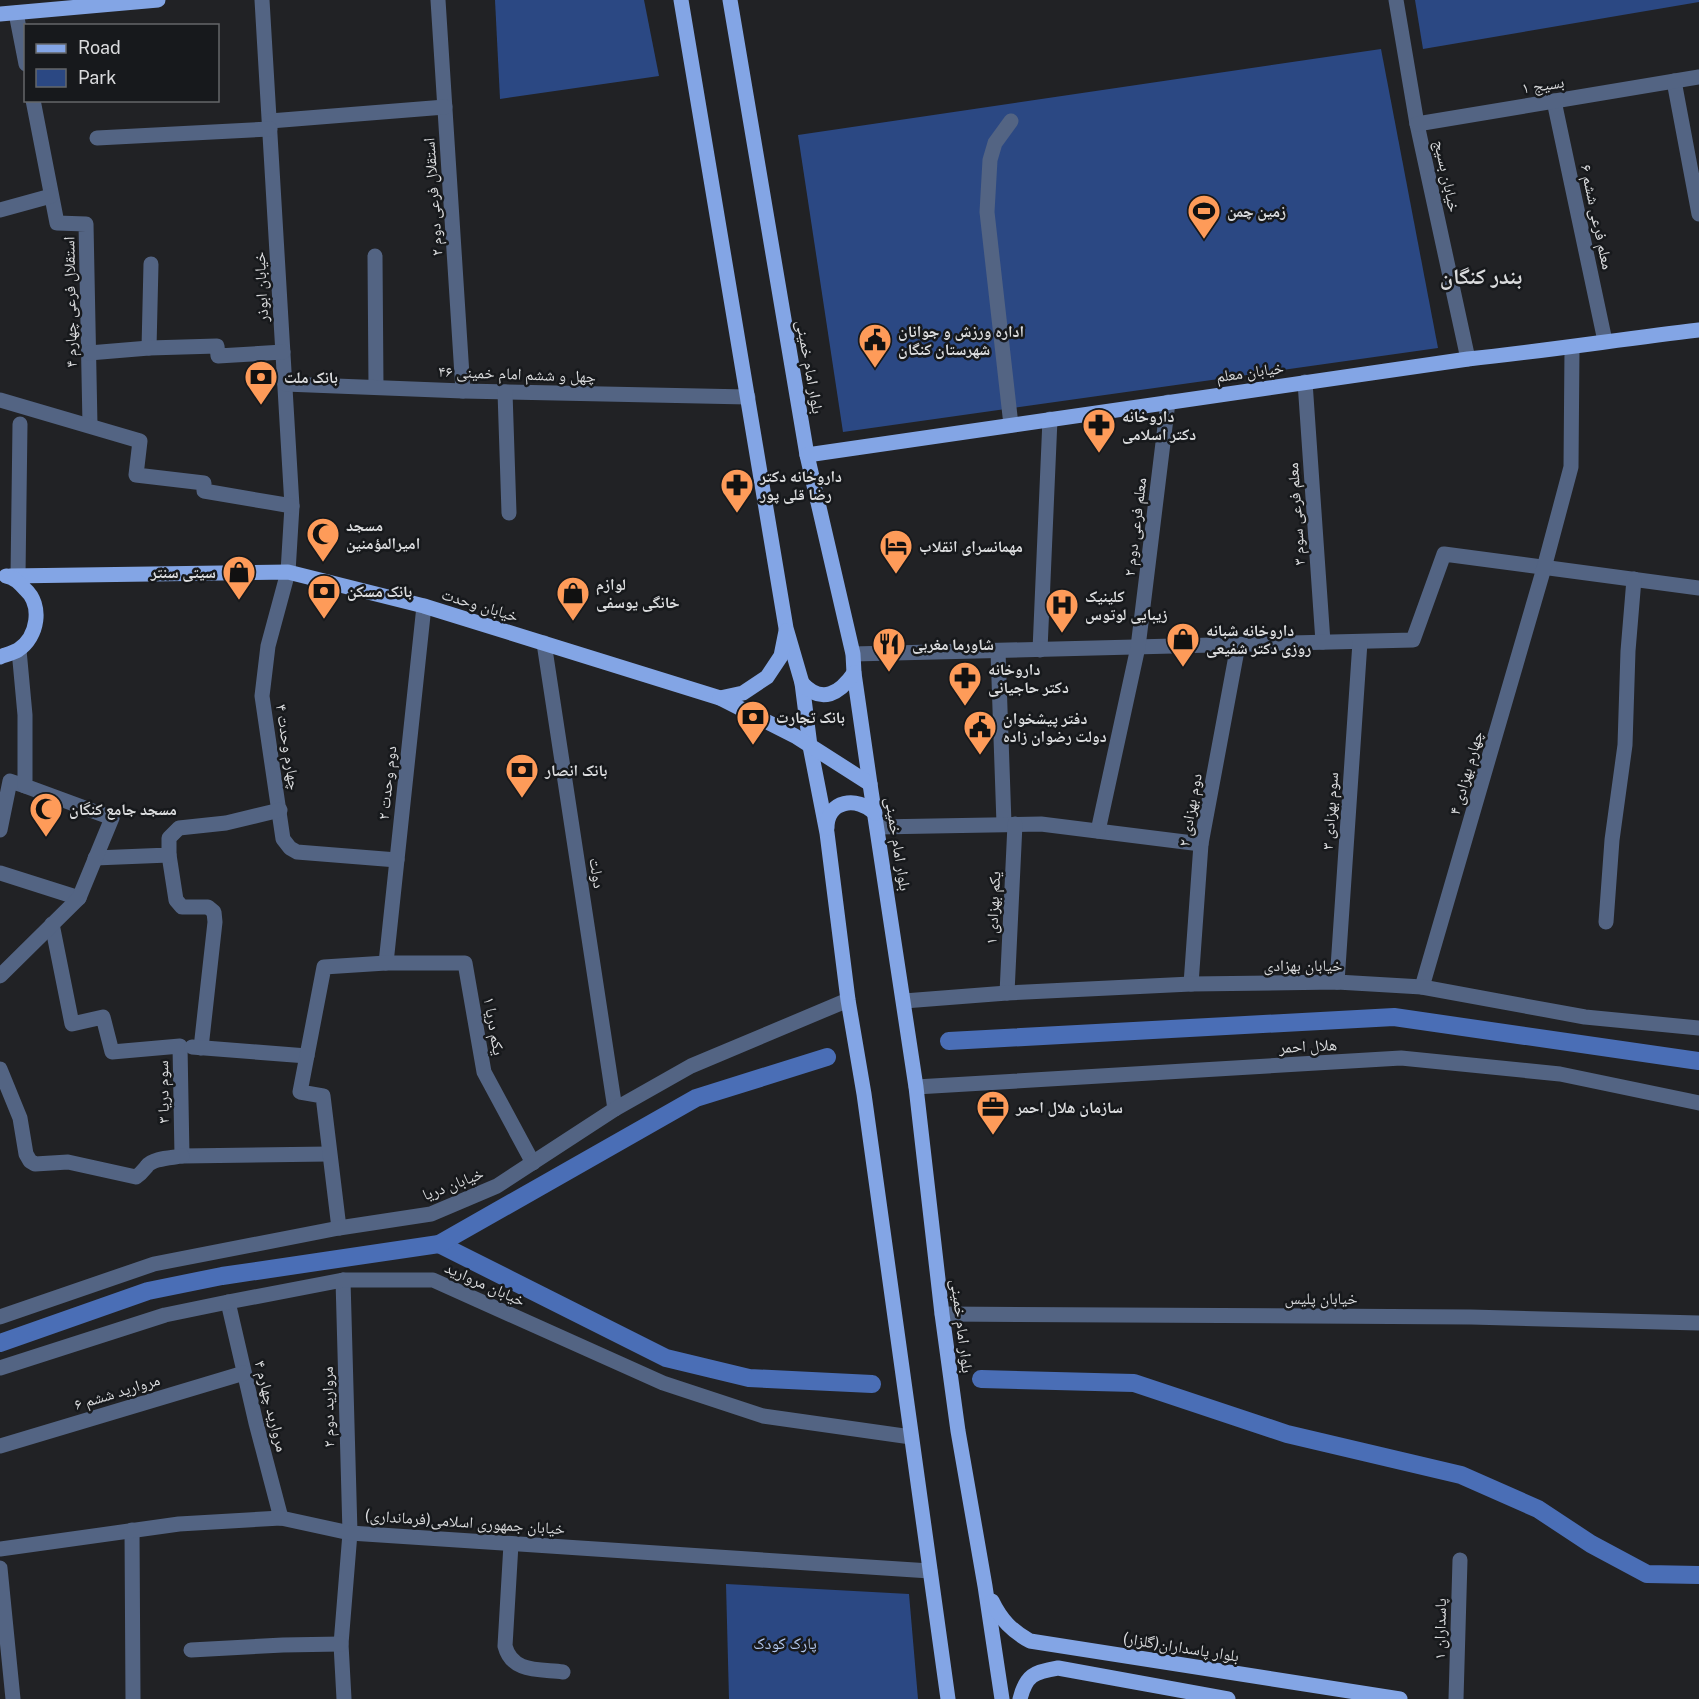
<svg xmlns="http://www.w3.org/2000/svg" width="1699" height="1699" font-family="'Public Sans','Noto Naskh Arabic',sans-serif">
<rect width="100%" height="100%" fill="#212225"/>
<g fill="#2b4883">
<path d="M 495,0 L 644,0 L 659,76 L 500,99 Z"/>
<path d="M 1415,0 L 1699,0 L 1699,2 L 1423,49 Z"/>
<path d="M 1381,49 L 1438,348 L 843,432 L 798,135 Z"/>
<path d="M 726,1584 L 909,1594 L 918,1699 L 729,1699 Z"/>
</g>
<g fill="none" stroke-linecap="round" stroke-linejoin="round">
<g stroke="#4a6eb6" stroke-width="18">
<path d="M 949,1041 L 1394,1017 L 1699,1061"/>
<path d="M 439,1244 L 666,1358 L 749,1378 L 872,1384"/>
<path d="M 0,1343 L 148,1291 L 222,1276 L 439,1244 L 696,1098 L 827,1057"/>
<path d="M 981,1379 L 1134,1383 L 1287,1434 L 1461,1475 L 1538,1509 L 1591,1544 L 1647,1574 L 1699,1575"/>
</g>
<g stroke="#536483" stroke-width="15">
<path d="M 262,0 L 292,506 L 288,572 L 268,646 L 262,696 L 283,839 L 290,848 L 297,852 L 397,860"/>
<path d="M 438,0 L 463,391"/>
<path d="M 1396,0 L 1417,124 L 1468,359"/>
<path d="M 16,13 L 26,64"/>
<path d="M 1674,81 L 1699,214"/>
<path d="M 33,100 L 57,223 L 86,224 L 90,425"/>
<path d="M 1554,101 L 1605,341"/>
<path d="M 270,121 L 445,107"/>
<path d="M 1011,121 L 995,143 L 990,160 L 987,212 L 1011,425"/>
<path d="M 1417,124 L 1699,77"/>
<path d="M 97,138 L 270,129"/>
<path d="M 0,210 L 51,196"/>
<path d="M 375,256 L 376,387"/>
<path d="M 149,348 L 151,264"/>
<path d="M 89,353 L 149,348 L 217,346 L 218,356 L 283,352"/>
<path d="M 1305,382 L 1323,642"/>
<path d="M 285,384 L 463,391 L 748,397"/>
<path d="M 505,392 L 509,513"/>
<path d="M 0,400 L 140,441 L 136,475 L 204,483 L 204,491 L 292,506"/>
<path d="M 18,576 L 20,424"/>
<path d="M 544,643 L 615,1109"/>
<path d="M 1040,650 L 1050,419"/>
<path d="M 998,651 L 1004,824"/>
<path d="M 853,654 L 1413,640 L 1444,554 L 1699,588"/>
<path d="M 877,827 L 1041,824 L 1201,844"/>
<path d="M 0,830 L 10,781 L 25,786"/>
<path d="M 1098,831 L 1138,647 L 1168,402"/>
<path d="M 169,855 L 176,900 L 182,907 L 208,907 L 214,912 L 215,922 L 201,1048"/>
<path d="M 95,858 L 169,855 L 169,838 L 179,828 L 226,823 L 280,810"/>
<path d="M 0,873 L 79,898"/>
<path d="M 1606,922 L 1612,840 L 1625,745 L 1628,651 L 1634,579"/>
<path d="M 52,924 L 72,1024 L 103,1017 L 112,1052 L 180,1046 L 182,1156 L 329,1154"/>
<path d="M 386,963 L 424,606"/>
<path d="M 0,976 L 79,898 L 112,818 L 25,786 L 25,715 L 19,650"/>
<path d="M 1337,982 L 1360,642"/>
<path d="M 1191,984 L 1201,844 L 1238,645"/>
<path d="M 1422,987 L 1544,568 L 1571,467 L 1572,348"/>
<path d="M 1007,993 L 1015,824"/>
<path d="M 904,1001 L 1007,993 L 1191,984 L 1337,982 L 1422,987 L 1585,1017 L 1699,1028"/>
<path d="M 192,1047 L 307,1056"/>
<path d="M 0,1069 L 20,1118 L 26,1154 L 30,1161 L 35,1164 L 68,1162 L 136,1177 C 142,1173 143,1171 147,1166 C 153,1158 172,1158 182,1156"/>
<path d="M 916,1087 L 1401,1058 L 1560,1074 L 1699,1103"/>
<path d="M 339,1228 L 323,1096 L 300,1092 L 324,967 L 386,963 L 465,963 L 484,1072 L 533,1163"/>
<path d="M 343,1280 L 350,1533 L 341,1644 L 344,1699"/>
<path d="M 228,1302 L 256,1423 L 281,1518"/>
<path d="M 942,1314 L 1471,1317 L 1699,1323"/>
<path d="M 0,1317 L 154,1264 L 339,1228 L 431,1214 L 497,1186 L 615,1109 L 691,1066 L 848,1000"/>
<path d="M 0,1368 L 165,1315 L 228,1302 L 343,1280 L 433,1280 L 663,1383 L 763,1416 L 911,1437"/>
<path d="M 0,1446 L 244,1373"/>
<path d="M 132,1530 L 133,1699"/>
<path d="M 511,1544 L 505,1646 C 512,1673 539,1669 563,1672"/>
<path d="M 0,1549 L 179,1524 L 281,1518 L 350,1533 L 930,1571"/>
<path d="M 0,1568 L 13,1699"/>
<path d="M 191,1650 L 283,1645 L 341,1644"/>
<path d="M 1456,1699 L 1460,1560"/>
</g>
<g stroke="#83a5e5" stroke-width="15">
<path d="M 681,0 L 786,628 L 802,683 L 810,746 L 827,833 L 848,1000 L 864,1094 L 948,1699"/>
<path d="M 730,0 L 807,455 L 853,654 L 854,673 L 870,784 L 916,1087 L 942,1314 L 958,1431 L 985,1586 L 1002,1699"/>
<path d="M 0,14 L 158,0"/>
<path d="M 807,455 L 1468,359 C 1546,351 1622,339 1699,330"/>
<path d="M 10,576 L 288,572 L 424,606 L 720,698 L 795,736 L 870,784"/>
<path d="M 0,657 C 5,655 13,653 18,650 C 38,637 43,605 25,589 C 20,583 13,577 6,576"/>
<path d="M 802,683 C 822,705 840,693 854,673"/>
<path d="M 720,698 L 743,693 L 767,677 L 781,656 L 786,631"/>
<path d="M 827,828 C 827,800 857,796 875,813"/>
<path d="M 992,1601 C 1001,1620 1012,1631 1030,1641 L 1400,1699"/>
<path d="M 1020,1699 C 1026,1675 1034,1672 1058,1668 L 1228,1699"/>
</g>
</g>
<defs>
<g id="stadium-pin" transform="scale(1.725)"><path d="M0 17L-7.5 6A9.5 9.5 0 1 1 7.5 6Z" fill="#fe9b59" stroke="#17191c"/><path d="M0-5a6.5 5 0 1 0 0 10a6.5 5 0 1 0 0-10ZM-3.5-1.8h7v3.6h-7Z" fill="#111"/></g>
<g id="civic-pin" transform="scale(1.725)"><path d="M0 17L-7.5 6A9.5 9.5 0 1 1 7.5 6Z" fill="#fe9b59" stroke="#17191c"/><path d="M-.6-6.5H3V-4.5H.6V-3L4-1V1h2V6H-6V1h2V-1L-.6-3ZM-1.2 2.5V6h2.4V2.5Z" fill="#111"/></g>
<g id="bank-pin" transform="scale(1.725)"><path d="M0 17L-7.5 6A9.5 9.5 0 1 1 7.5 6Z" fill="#fe9b59" stroke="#17191c"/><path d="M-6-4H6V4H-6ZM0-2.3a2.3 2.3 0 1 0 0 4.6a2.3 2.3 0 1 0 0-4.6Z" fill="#111"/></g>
<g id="pharmacy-pin" transform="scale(1.725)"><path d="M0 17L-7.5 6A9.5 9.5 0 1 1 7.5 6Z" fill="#fe9b59" stroke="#17191c"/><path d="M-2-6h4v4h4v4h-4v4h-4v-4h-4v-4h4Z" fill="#111"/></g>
<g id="mosque-pin" transform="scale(1.725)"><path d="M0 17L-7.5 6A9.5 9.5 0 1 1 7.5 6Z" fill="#fe9b59" stroke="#17191c"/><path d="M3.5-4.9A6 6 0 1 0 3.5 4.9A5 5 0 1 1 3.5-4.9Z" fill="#111"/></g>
<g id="hotel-pin" transform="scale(1.725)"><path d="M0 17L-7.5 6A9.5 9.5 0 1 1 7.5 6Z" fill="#fe9b59" stroke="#17191c"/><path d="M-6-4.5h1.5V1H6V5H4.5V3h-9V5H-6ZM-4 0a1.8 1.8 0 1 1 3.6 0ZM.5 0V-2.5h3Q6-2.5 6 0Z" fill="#111"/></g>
<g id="shop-pin" transform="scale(1.725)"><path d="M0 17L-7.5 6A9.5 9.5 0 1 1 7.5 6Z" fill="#fe9b59" stroke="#17191c"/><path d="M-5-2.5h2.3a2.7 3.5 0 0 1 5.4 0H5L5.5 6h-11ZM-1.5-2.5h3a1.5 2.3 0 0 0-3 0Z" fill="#111"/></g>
<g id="hospital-pin" transform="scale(1.725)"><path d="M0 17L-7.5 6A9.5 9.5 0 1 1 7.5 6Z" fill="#fe9b59" stroke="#17191c"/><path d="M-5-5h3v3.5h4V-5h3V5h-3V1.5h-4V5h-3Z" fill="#111"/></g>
<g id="restaurant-pin" transform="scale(1.725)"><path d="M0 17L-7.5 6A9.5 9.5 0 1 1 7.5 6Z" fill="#fe9b59" stroke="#17191c"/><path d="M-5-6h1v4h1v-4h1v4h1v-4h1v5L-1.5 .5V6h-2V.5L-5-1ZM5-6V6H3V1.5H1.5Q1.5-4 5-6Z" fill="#111"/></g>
<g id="office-pin" transform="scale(1.725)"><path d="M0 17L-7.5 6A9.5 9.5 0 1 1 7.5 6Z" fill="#fe9b59" stroke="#17191c"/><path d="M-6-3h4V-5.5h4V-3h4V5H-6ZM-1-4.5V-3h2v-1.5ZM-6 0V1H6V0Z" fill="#111"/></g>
</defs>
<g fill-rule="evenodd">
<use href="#stadium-pin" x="1204" y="211"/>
<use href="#civic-pin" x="875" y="340"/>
<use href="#bank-pin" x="261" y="377"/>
<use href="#pharmacy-pin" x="1099" y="425"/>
<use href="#pharmacy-pin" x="737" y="485"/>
<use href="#mosque-pin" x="323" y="534"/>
<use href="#hotel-pin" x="896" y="546"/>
<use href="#shop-pin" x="239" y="572"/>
<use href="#bank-pin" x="324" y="591"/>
<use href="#shop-pin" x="573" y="593"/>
<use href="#hospital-pin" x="1062" y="605"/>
<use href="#shop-pin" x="1183" y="639"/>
<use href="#restaurant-pin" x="889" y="644"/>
<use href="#pharmacy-pin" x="965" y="678"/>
<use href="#bank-pin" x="753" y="717"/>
<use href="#civic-pin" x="980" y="727"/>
<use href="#bank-pin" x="522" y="770"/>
<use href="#mosque-pin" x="46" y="809"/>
<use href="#office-pin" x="993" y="1107"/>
</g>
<g text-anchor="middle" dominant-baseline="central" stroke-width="5" stroke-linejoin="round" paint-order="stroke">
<g font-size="16" fill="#dadbdd" stroke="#17191c">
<text transform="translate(1543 85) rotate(-9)">بسیج ۱</text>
<text transform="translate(1447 176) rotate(78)">خیابان بسیج</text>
<text transform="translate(433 197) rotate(-94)">استقلال فرعی دوم ۲</text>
<text transform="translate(1597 217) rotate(78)">معلم فرعی ششم ۶</text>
<text transform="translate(261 287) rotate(-93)">خیابان ابوذر</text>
<text transform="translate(70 302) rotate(-91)">استقلال فرعی چهارم ۴</text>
<text transform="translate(810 367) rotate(80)">بلوار امام خمینی</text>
<text transform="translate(1250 372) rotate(-8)">خیابان معلم</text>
<text transform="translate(517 374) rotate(2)">چهل و ششم امام خمینی ۴۶</text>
<text transform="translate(1296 514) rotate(-94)">معلم فرعی سوم ۳</text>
<text transform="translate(1135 527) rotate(-83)">معلم فرعی دوم ۲</text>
<text transform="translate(480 605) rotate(17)">خیابان وحدت</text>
<text transform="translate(288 747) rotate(81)">چهارم وحدت ۴</text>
<text transform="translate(1466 773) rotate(-74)">چهارم بهزادی ۴</text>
<text transform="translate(387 783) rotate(-84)">دوم وحدت ۲</text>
<text transform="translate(1190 810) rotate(-80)">دوم بهزادی ۲</text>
<text transform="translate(1330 811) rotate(-86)">سوم بهزادی ۳</text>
<text transform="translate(898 844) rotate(81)">بلوار امام خمینی</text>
<text transform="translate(597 873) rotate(81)">دولت</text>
<text transform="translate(993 908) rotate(-87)">یکم بهزادی ۱</text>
<text x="1303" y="965">خیابان بهزادی</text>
<text transform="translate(494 1026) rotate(80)">یکم دریا ۱</text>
<text transform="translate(1308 1046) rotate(-3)">هلال احمر</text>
<text transform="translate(163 1092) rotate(-91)">سوم دریا ۳</text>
<text transform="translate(453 1184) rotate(-21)">خیابان دریا</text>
<text transform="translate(485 1284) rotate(24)">خیابان مروارید</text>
<text x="1321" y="1298">خیابان پلیس</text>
<text transform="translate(962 1326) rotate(83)">بلوار امام خمینی</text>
<text transform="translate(117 1392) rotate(-17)">مروارید ششم ۶</text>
<text transform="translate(271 1406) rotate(76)">مروارید چهارم ۴</text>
<text transform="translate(328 1407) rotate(-91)">مروارید دوم ۲</text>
<text transform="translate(465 1522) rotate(4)">خیابان جمهوری اسلامی(فرمانداری)</text>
<text transform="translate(1440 1629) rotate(-89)">پاسداران ۱</text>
<text transform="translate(1181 1647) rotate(9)">بلوار پاسداران(گلزار)</text>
</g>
<g font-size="16" font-weight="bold" fill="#dadbdd" stroke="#17191c" text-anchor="start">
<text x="1227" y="211">زمین چمن</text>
<text x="898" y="331">اداره ورزش و جوانان<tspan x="898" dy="18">شهرستان کنگان</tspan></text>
<text x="284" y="377">بانک ملت</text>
<text x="1122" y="416">داروخانه<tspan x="1122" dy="18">دکتر اسلامی</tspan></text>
<text x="760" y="476">داروخانه دکتر<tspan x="760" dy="18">رضا قلی پور</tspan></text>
<text x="346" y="525">مسجد<tspan x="346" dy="18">امیرالمؤمنین</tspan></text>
<text x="919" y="546">مهمانسرای انقلاب</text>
<text x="216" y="572" text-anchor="end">سیتی سنتر</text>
<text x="596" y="584">لوازم<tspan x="596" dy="18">خانگی یوسفی</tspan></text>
<text x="347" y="591">بانک مسکن</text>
<text x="1085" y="596">کلینیک<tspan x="1085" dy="18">زیبایی لوتوس</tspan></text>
<text x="1206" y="630">داروخانه شبانه<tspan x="1206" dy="18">روزی دکتر شفیعی</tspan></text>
<text x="912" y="644">شاورما مغربی</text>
<text x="988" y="669">داروخانه<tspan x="988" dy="18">دکتر حاجیانی</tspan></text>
<text x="776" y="717">بانک تجارت</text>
<text x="1003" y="718">دفتر پیشخوان<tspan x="1003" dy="18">دولت رضوان زاده</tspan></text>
<text x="545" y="770">بانک انصار</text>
<text x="69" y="809">مسجد جامع کنگان</text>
<text x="1016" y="1107">سازمان هلال احمر</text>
</g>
<g font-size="16" fill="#b6cbf3" stroke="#17191c">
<text x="785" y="1643">پارک کودک</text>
</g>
<g font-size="22" font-weight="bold" fill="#dadbdd" stroke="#17191c">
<text x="1481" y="276">بندر کنگان</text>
</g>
</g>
<rect x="24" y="24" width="195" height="78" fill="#17191c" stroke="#656769" stroke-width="1.5"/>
<rect x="36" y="44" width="30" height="9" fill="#83a5e5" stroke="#656769" stroke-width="1.5"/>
<text x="78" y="54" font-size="18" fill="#dadbdd">Road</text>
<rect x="36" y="69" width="30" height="18" fill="#2b4883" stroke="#656769" stroke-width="1.5"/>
<text x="78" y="84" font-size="18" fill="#dadbdd">Park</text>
</svg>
